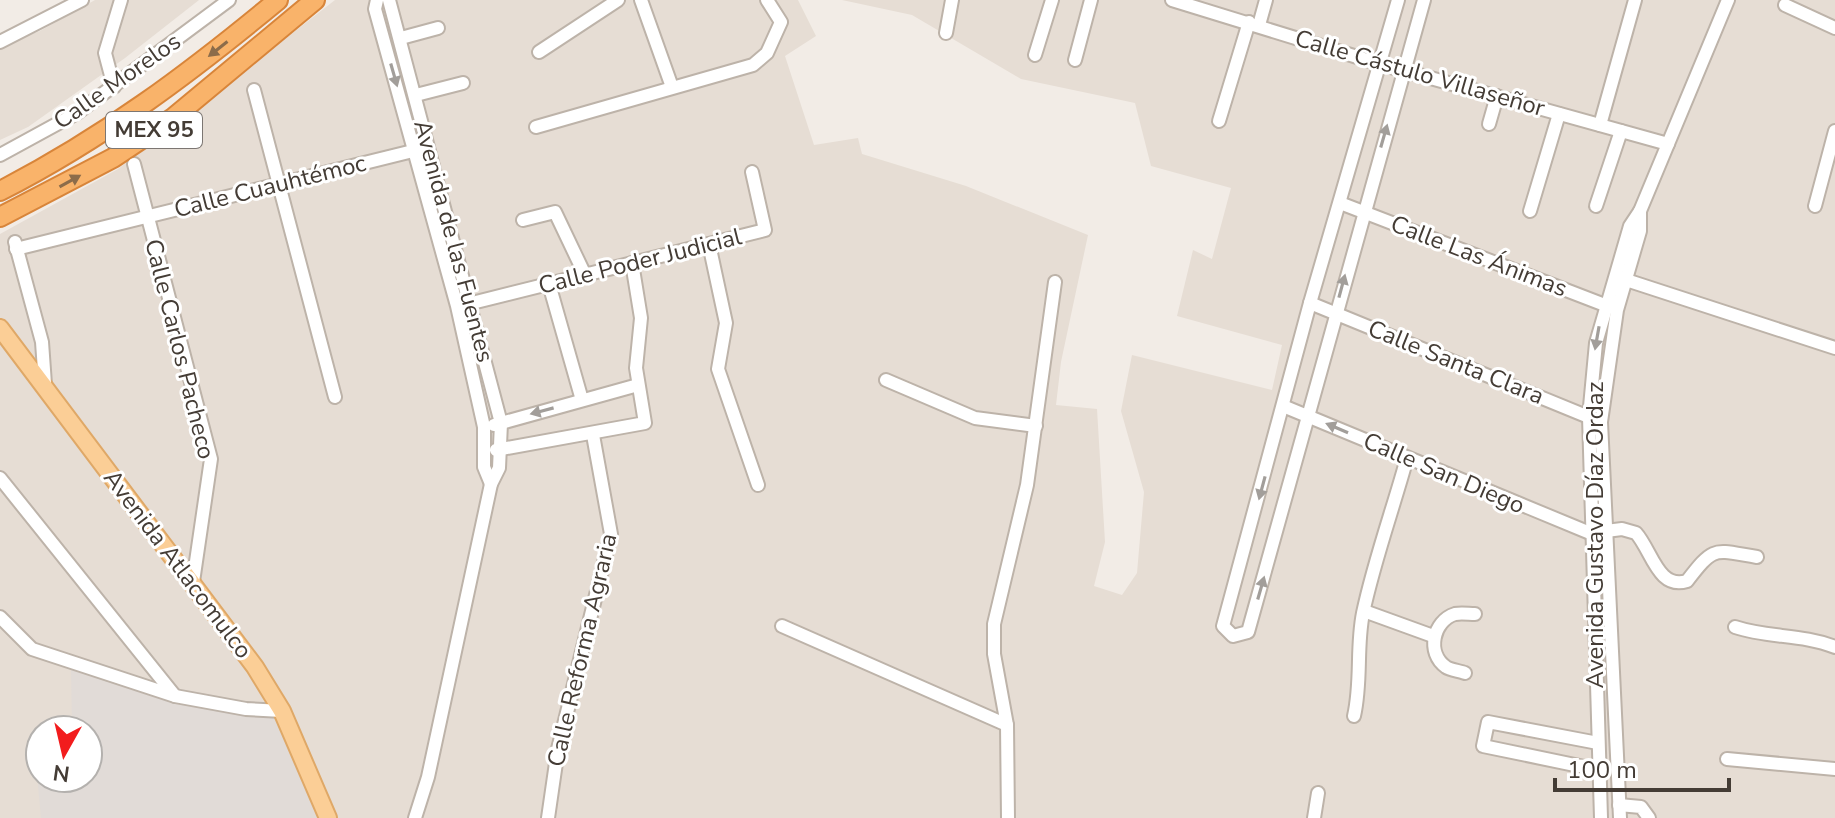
<svg xmlns="http://www.w3.org/2000/svg" width="1835" height="818" font-family="'Nunito Sans',sans-serif">
<rect width="100%" height="100%" fill="#f2ece6"/>
<g fill="#e6ddd4" fill-rule="evenodd">
<path d="M 95,0 L 199,0 L 125,58 L 28,127 L 0,140 L 0,46 L 40,31 Z"/>
<path d="M 335,0 L 798,0 L 816,36 L 785,56 L 814,145 L 858,138 L 862,154 L 966,186 L 1088,235 L 1061,362 L 1056,405 L 1097,409 L 1105,542 L 1094,586 L 1122,595 L 1137,573 L 1144,492 L 1121,411 L 1132,355 L 1272,390 L 1282,345 L 1177,316 L 1193,250 L 1212,259 L 1231,188 L 1151,166 L 1135,103 L 1021,79 L 912,15 L 842,0 L 1835,0 L 1835,818 L 0,818 L 0,234 L 118,169 ZM 40,730 L 88,730 L 88,778 L 40,778 Z"/>
</g>
<path fill="#e1dbd7" d="M 71,669 L 218,711 L 281,714 L 328,818 L 41,818 L 34,742 L 40,740 L 40,778 L 88,778 L 88,730 L 69,730 L 72,728 Z"/>
<g fill="none" stroke-linecap="round" stroke-linejoin="round">
<g stroke="#bdb3a9" stroke-width="16">
<g id="minor">
<path d="M 377,0 L 375,9 L 457,306 L 484,427 L 484,467 L 491,484"/>
<path d="M 389,0 L 501,423 L 499,468 L 491,484 L 428,777 L 415,818"/>
<path d="M 641,0 L 672,87"/>
<path d="M 1172,0 L 1380,64 L 1668,144"/>
<path d="M 1398,0 L 1310,303 L 1223,626 L 1233,636 L 1248,632 L 1424,0"/>
<path d="M 1785,5 L 1835,28"/>
<path d="M 1259,25 L 1266,0"/>
<path d="M 946,33 L 952,0"/>
<path d="M 401,38 L 438,28"/>
<path d="M 0,42 L 82,0"/>
<path d="M 539,52 L 618,0"/>
<path d="M 1035,55 L 1052,0"/>
<path d="M 1075,60 L 1091,0"/>
<path d="M 114,87 L 105,53 L 121,0"/>
<path d="M 254,90 L 335,397"/>
<path d="M 416,95 L 463,83"/>
<path d="M 1219,121 L 1249,22"/>
<path d="M 1489,124 L 1497,96"/>
<path d="M 1600,125 L 1635,0"/>
<path d="M 536,127 L 753,65 L 767,53 L 781,22 L 767,0"/>
<path d="M 0,155 L 77,113 L 229,0"/>
<path d="M 134,164 L 211,459 L 193,582"/>
<path d="M 1340,203 L 1610,307"/>
<path d="M 1596,206 L 1621,131"/>
<path d="M 1815,206 L 1835,131"/>
<path d="M 1530,211 L 1559,114"/>
<path d="M 523,220 L 555,212 L 585,275"/>
<path d="M 15,242 L 42,342 L 45,384"/>
<path d="M 709,244 L 726,323 L 718,369 L 758,485"/>
<path d="M 16,249 L 421,149"/>
<path d="M 1620,278 L 1835,348"/>
<path d="M 549,284 L 582,400"/>
<path d="M 1310,303 L 1596,420"/>
<path d="M 464,305 L 765,230 L 752,172"/>
<path d="M 886,380 L 975,418 L 1036,426"/>
<path d="M 1283,406 L 1590,533 L 1622,529 L 1636,533 C 1652,551 1658,590 1687,581 C 1715,545 1713,550 1757,557"/>
<path d="M 494,425 L 638,385"/>
<path d="M 496,450 L 645,423 L 636,368 L 641,318 L 632,263"/>
<path d="M 0,478 L 175,696"/>
<path d="M 1364,611 L 1433,636"/>
<path d="M 0,617 L 32,649 L 175,696 L 246,709 L 282,711"/>
<path d="M 782,626 L 1007,725"/>
<path d="M 1735,627 C 1768,638 1802,634 1835,647"/>
<path d="M 1465,673 C 1460,671 1450,670 1446,667 C 1426,653 1433,621 1455,614 C 1461,613 1469,614 1475,614"/>
<path d="M 1354,716 C 1362,681 1356,648 1363,613 C 1374,561 1393,509 1407,458"/>
<path d="M 1598,743 L 1488,722 L 1483,746 L 1599,770"/>
<path d="M 1727,759 L 1835,769"/>
<path d="M 1619,805 L 1641,807 L 1649,818"/>
<path d="M 548,818 L 558,749 L 611,534 L 593,435"/>
<path d="M 1008,818 L 1007,725 L 994,654 L 994,624 L 1027,485 L 1055,282"/>
<path d="M 1314,818 L 1318,793"/>
<path d="M 1601,818 L 1589,417 L 1596,343 L 1630,226 L 1640,211 L 1728,0"/>
<path d="M 1620,818 L 1601,422 L 1617,310 L 1640,231 L 1640,211"/>
</g>
</g>
<g stroke="#dfa867" stroke-width="20">
<path id="major" d="M 0,328 L 255,667 L 282,711 L 328,818"/>
</g>
<g stroke="#d8853a" stroke-width="22">
<g id="highway">
<path d="M 0,191 C 102,139 190,73 278,0"/>
<path d="M 0,217 L 113,158 L 173,118 L 315,0"/>
</g>
</g>
<use href="#minor" stroke="#fff" stroke-width="12"/>
<use href="#major" stroke="#fbce96" stroke-width="16"/>
<use href="#highway" stroke="#f9b36a" stroke-width="18"/>
</g>
<defs><path id="oneway-solid" d="M-6-.8H1V-3.2L6.5 0L1 3.2V.8H-6Z" transform="scale(2)"/></defs>
<g fill="#8c6c4a">
<use href="#oneway-solid" transform="translate(218 49) rotate(142)"/>
<use href="#oneway-solid" transform="translate(70 181) rotate(-29)"/>
</g>
<g fill="#a29e9a">
<use href="#oneway-solid" transform="translate(394 75) rotate(74)"/>
<use href="#oneway-solid" transform="translate(1384 136) rotate(-74)"/>
<use href="#oneway-solid" transform="translate(1342 286) rotate(-75)"/>
<use href="#oneway-solid" transform="translate(1597 338) rotate(100)"/>
<use href="#oneway-solid" transform="translate(542 411) rotate(165)"/>
<use href="#oneway-solid" transform="translate(1337 428) rotate(-157)"/>
<use href="#oneway-solid" transform="translate(1262 488) rotate(105)"/>
<use href="#oneway-solid" transform="translate(1261 588) rotate(-74)"/>
</g>
<g text-anchor="middle" dominant-baseline="central" stroke-width="6" stroke-linejoin="round" paint-order="stroke">
<rect fill="#fff" stroke="#7c7672" stroke-width="2" x="106" y="112" width="96" height="36" rx="6"/>
<g font-size="22" font-weight="bold" fill="#443c35">
<text x="154" y="130">MEX 95</text>
</g>
<g font-size="24" fill="#443c35" stroke="#fff">
<text transform="translate(1420 73) rotate(16)">Calle Cástulo Villaseñor</text>
<text transform="translate(117 81) rotate(-35)">Calle Morelos</text>
<text transform="translate(270 186) rotate(-14)">Calle Cuauhtémoc</text>
<text transform="translate(454 241) rotate(75)">Avenida de las Fuentes</text>
<text transform="translate(1479 256) rotate(21)">Calle Las Ánimas</text>
<text transform="translate(640 261) rotate(-14)">Calle Poder Judicial</text>
<text transform="translate(180 349) rotate(76)">Calle Carlos Pacheco</text>
<text transform="translate(1456 362) rotate(22)">Calle Santa Clara</text>
<text transform="translate(1444 473) rotate(23)">Calle San Diego</text>
<text transform="translate(1595 535) rotate(-90)">Avenida Gustavo Díaz Ordaz</text>
<text transform="translate(178 564) rotate(53)">Avenida Atlacomulco</text>
<text transform="translate(582 650) rotate(-77)">Calle Reforma Agraria</text>
</g>
</g>
<g transform="translate(64 754) rotate(188)"><circle r="38" fill="#ffffff" stroke="#b4b1ae" stroke-width="2"/>
<path d="M0-6L14 30L0 20L-14 30Z" fill="#f21c1d"/>
<text y="-12" font-size="22" font-weight="bold" text-anchor="middle" fill="#443c35">N</text>
</g>
<path d="M1555 778v12h174v-12" fill="none" stroke="#443c35" stroke-width="4"/>
<text x="1567" y="778" font-size="24" fill="#443c35" stroke="#ffffff" stroke-width="6" paint-order="stroke">100 m</text>
</svg>
